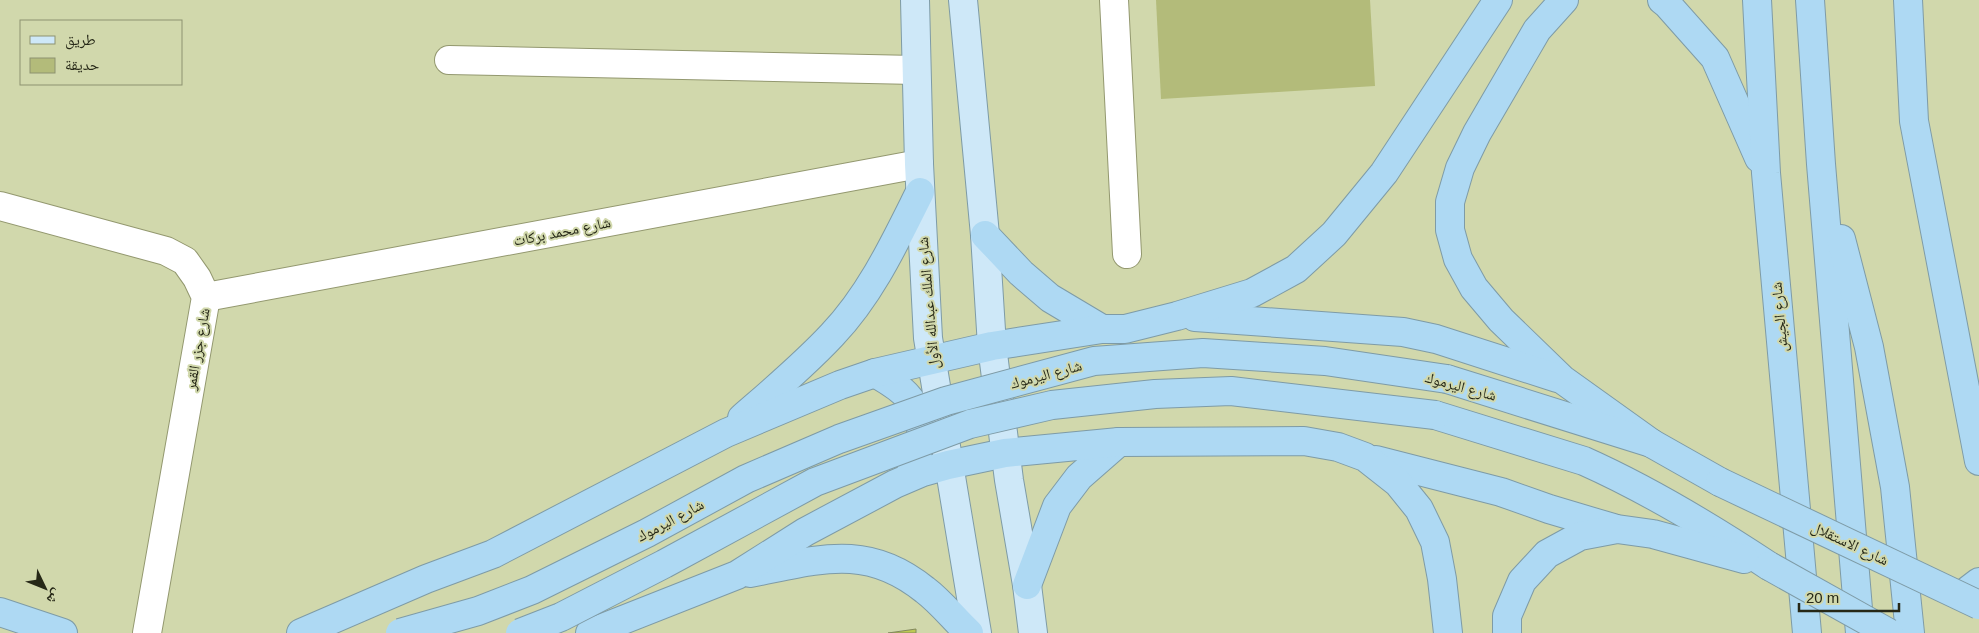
<svg xmlns="http://www.w3.org/2000/svg" width="1979" height="633" font-family="Arial,'Noto Naskh Arabic',sans-serif">
<rect width="100%" height="100%" fill="#d1d8ac"/>
<path fill="#b3bb7a" d="M 1156,0 L 1370,0 L 1375,86 L 1161,99 Z"/>
<path fill="#bdc952" stroke="#83885f" d="M 916,629 L 916,633 L 888,633 Z"/>
<g fill="none" stroke-linecap="round" stroke-linejoin="round">
<g stroke="#93986f" stroke-width="30">
<g id="minor">
<path d="M 1114,0 L 1127,254"/>
<path d="M 449,60 L 916,70"/>
<path d="M 0,206 L 166,251 L 185,261 L 197,278 L 206,297 L 147,633"/>
<path d="M 206,297 L 919,164"/>
</g>
</g>
<g stroke="#7e9ba6" stroke-width="30">
<g id="major">
<path d="M 915,0 L 919,164 L 928,338 L 977,633"/>
<path d="M 963,0 L 985,235 L 992,346 L 1009,480 L 1027,585 L 1033,633"/>
</g>
</g>
<g stroke="#7e9ba6" stroke-width="30">
<g id="highway">
<path d="M 1564,0 L 1537,30 L 1477,133 L 1460,168 L 1450,202 L 1450,230 L 1458,259 L 1474,288 L 1501,320 L 1563,380 L 1651,443"/>
<path d="M 1662,0 L 1667,4 L 1715,58 L 1759,158"/>
<path d="M 1757,0 L 1766,173 L 1807,633"/>
<path d="M 1810,0 L 1821,164 L 1860,633"/>
<path d="M 1908,0 L 1914,121 L 1979,461"/>
<path d="M 985,235 L 1021,273 L 1050,298 L 1102,329"/>
<path d="M 1841,239 L 1869,347 L 1895,487 L 1910,633"/>
<path d="M 1195,317 L 1403,332 L 1436,339 L 1557,378"/>
<path d="M 875,373 C 887,380 900,387 909,398 C 925,417 925,444 911,463"/>
<path d="M 1447,379 L 1651,443 L 1720,482"/>
<path d="M 1435,415 L 1584,461 C 1649,490 1710,527 1769,566"/>
<path d="M 742,418 C 773,391 804,365 832,335 C 871,294 895,242 920,192"/>
<path d="M 1376,460 L 1501,492 L 1549,509 L 1613,528"/>
<path d="M 750,573 C 818,560 866,542 925,590 C 941,602 954,619 969,633"/>
<path d="M 1027,585 L 1057,506 L 1079,477 L 1119,442"/>
<path d="M 1962,595 L 1979,582"/>
<path d="M 0,612 L 63,633"/>
<path d="M 301,633 L 426,579 L 493,554 L 726,433 L 840,385 L 875,373 L 992,346 L 1102,329 L 1125,329 L 1177,316 L 1252,293 L 1296,269 L 1334,234 L 1384,173 L 1498,0"/>
<path d="M 590,633 L 737,575 L 805,532 L 895,484 L 923,472 L 948,465 L 1005,453 L 1119,442 L 1304,441 L 1338,447 L 1365,457 L 1398,483 L 1419,509 L 1435,542 L 1442,579 L 1448,633"/>
<path d="M 1507,633 L 1507,616 L 1522,581 L 1547,554 L 1580,536 L 1617,529 L 1653,534 L 1744,559"/>
</g>
</g>
<use href="#minor" stroke="#fff" stroke-width="28"/>
<use href="#major" stroke="#cee8f8" stroke-width="28"/>
<use href="#highway" stroke="#aed9f3" stroke-width="28"/>
<g stroke="#7e9ba6" stroke-width="30" stroke-linecap="butt">
<g id="highway-bridge">
<path d="M 1720,482 L 1979,605"/>
<path d="M 1769,566 L 1889,633"/>
<path d="M 400,633 L 478,611 L 532,590 L 647,533 L 746,479 L 839,439 L 946,401 L 1094,361 L 1203,353 L 1325,361 L 1447,379"/>
<path d="M 520,633 L 561,617 L 664,564 L 815,482 L 970,424 L 1052,405 L 1155,394 L 1231,391 L 1435,415"/>
</g>
</g>
<use href="#highway-bridge" stroke="#aed9f3" stroke-width="28"/>
</g>
<g text-anchor="middle" dominant-baseline="central" stroke-width="4" stroke-linejoin="round" paint-order="stroke">
<g font-size="15" fill="#262817" stroke="#d1d8ac">
<text transform="translate(562 231) rotate(-11)">شارع محمد بركات</text>
<text transform="translate(928 303) rotate(-95)">شارع الملك عبدالله الأول</text>
<text transform="translate(1779 317) rotate(-95)">شارع الجيش</text>
<text transform="translate(197 349) rotate(-80)">شارع جزر القمر</text>
<text transform="translate(1046 374) rotate(-15)">شارع اليرموك</text>
<text transform="translate(1461 386) rotate(15)">شارع اليرموك</text>
<text transform="translate(670 520) rotate(-28)">شارع اليرموك</text>
<text transform="translate(1850 543) rotate(25)">شارع الاستقلال</text>
</g>
</g>
<rect x="20" y="20" width="162" height="65" fill="#d1d8ac" stroke="#8d9270"/>
<rect x="30" y="36" width="25" height="8" fill="#cee8f8" stroke="#8d9270"/>
<text x="65" y="45" font-size="15" fill="#262817">طريق</text>
<rect x="30" y="58" width="25" height="15" fill="#b3bb7a" stroke="#8d9270"/>
<text x="65" y="70" font-size="15" fill="#262817">حديقة</text>
<g transform="translate(45 588) rotate(133)" stroke="#d1d8ac" stroke-width="4" paint-order="stroke">
<path d="M0-4L9 19L0 12L-9 19Z" fill="#262817"/>
<text y="-8" font-size="14" font-weight="bold" text-anchor="middle" fill="#262817">ش</text>
</g>
<path d="M1799 603v8h100v-8" fill="none" stroke="#262817" stroke-width="2.5"/>
<text x="1806" y="603" font-size="15" fill="#262817" stroke="#d1d8ac" stroke-width="4" paint-order="stroke">20 m</text>
</svg>
